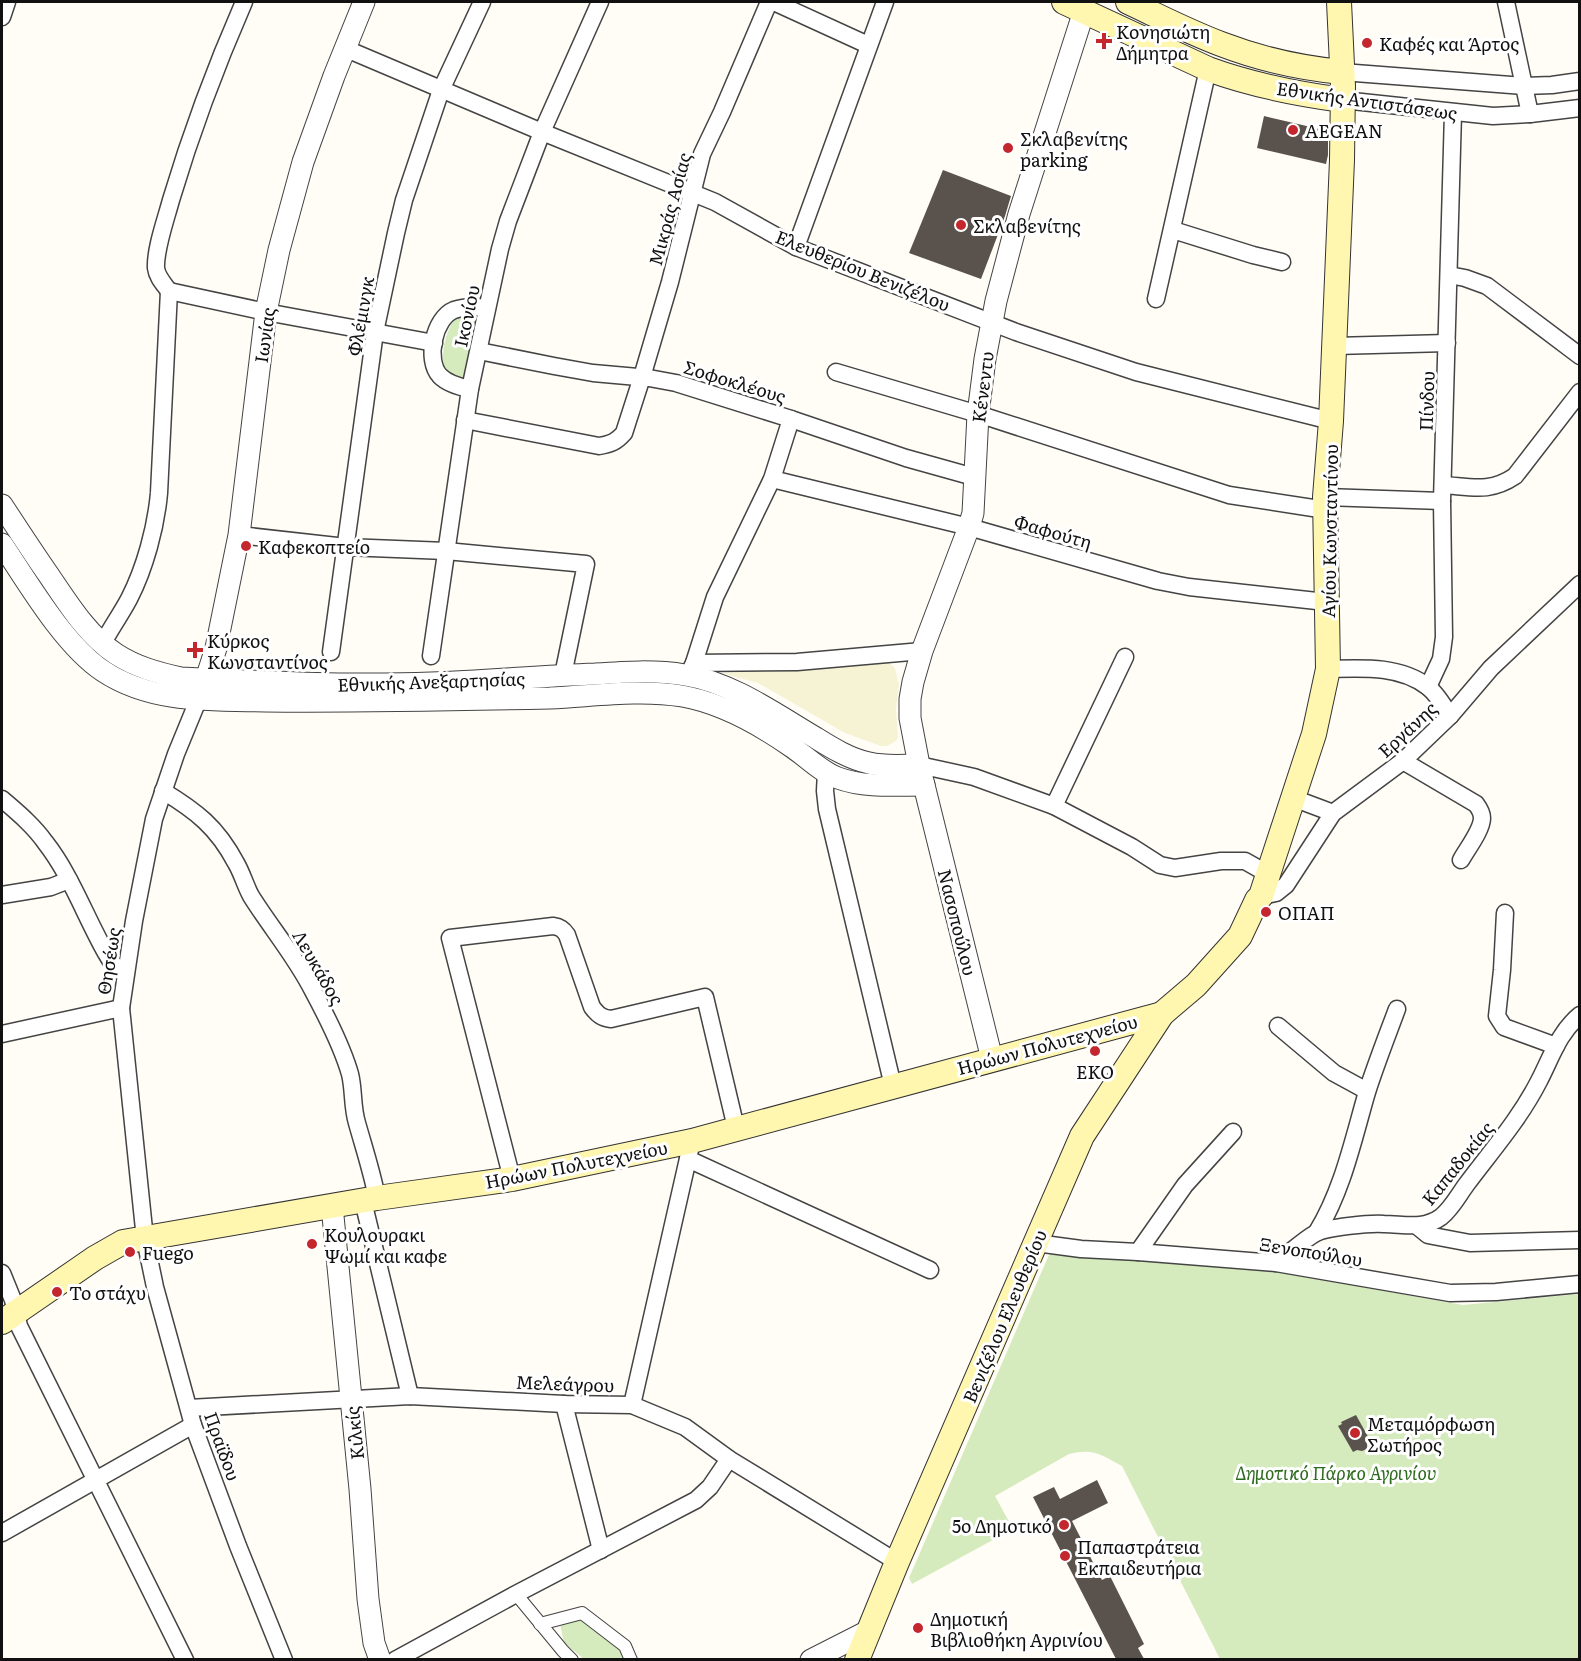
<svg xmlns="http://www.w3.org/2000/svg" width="1581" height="1661" font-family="Literata,serif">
<rect width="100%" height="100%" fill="#fffdf5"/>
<path fill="#f6f3d4" d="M 880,661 L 887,661 L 895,668 L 899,685 L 896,709 L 898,737 L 896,741 L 887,746 L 881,746 L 845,733 L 758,683 L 721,673 L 837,667 Z"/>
<g fill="#d5ebbd">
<path d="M 479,314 L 465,379 C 464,379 455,379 455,379 C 435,374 444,334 453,322 C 455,319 457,317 460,315 Z"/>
<path d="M 1054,1248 L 1277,1272 L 1463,1305 L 1579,1294 L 1579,1659 L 1220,1659 L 1122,1466 C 1101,1455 1094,1448 1069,1454 L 995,1496 L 1013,1529 L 912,1584 L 909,1578 L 1048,1257 Z"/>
<path d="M 582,1620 L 620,1649 L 624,1659 L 584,1659 L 564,1643 L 560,1624 Z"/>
</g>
<g fill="#5a524d">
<path d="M 1264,116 L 1328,131 L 1328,155 L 1326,164 L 1257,148 Z"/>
<path d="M 943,170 L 1011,196 L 1005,216 L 981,279 L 909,253 Z"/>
<path d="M 1356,1415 L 1371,1442 L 1367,1444 L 1367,1449 L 1362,1451 L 1357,1450 L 1353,1452 L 1338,1426 L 1342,1424 L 1341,1422 Z"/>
<path d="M 1097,1480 L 1108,1503 L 1072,1521 L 1102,1580 L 1110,1576 L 1144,1644 L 1138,1648 L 1144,1659 L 1116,1659 L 1033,1497 L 1054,1487 L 1060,1499 Z"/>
</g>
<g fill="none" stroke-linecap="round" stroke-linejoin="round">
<g stroke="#444" stroke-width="14">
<g id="pedestrian">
<path d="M 516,1594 L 563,1651 L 572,1660"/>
<path d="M 540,1624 L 582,1613 L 625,1646 L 631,1660"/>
</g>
</g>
<g stroke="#444" stroke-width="19">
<g id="minor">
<path d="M 774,2 L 868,45"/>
<path d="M 1506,2 L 1530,114"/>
<path d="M 2,17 L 7,2"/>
<path d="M 344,48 L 542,132 L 715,202 L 796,247 L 1016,332 L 1136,372 L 1331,421"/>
<path d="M 1342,72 L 1524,86 L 1552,85 L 1580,81"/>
<path d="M 1343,100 L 1493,116 L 1530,114 L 1580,108"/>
<path d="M 1173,230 L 1253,255 L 1282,262"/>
<path d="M 796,247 L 885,2"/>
<path d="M 1449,275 L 1465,278 L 1487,286 L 1580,356"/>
<path d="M 169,291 C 164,284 157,277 156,268 C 155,249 166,219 171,200 C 191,133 216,66 244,2"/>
<path d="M 169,291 L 266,312 L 434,343"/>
<path d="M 1156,299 L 1208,69"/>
<path d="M 1335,346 L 1447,343"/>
<path d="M 479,351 L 554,366 L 593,373 L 649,378 L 676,383 L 791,419 L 906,458 L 974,477"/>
<path d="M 836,372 L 978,414 L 1229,495 L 1326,510"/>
<path d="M 470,389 C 460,387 448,384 440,376 C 425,360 434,318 454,310 C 465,306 476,307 487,308"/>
<path d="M 465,420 L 599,446 C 611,444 616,442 624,433 L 642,377 L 670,282 L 702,154 L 722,112 L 769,2"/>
<path d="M 772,479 L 969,527 L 1158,581 L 1189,587 L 1326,602"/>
<path d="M 1443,485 C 1472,487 1490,493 1515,476 L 1580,392"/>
<path d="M 1325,497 L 1442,501"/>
<path d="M 239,535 L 346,547 L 446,551 L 586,564 L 563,675"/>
<path d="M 103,643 C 111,628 121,614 129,599 C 145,568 156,527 159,493 L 169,291"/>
<path d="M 331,652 L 375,332 L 396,233 L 404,200 L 441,90 L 482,2"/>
<path d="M 431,656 L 470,389 L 500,249 L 508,221 L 542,132 L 600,2"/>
<path d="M 694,663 L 797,662 L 922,651"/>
<path d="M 1328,669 C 1361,668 1400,665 1428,687 C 1437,694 1444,706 1450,716"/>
<path d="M 688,675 L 694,663 L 715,597 L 772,479 L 791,419"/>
<path d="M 1428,687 L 1441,659 L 1444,637 L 1442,501 L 1453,113"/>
<path d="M 199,698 L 176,754 L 154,819 L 134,921 L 121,1008 L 145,1239 L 155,1287 L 193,1425 L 238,1546 L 284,1660"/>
<path d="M 1403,761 L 1476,804 C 1479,808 1482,813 1482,818 C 1482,830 1467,849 1461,860"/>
<path d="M 919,765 L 974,777 L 1054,806 L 1132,847 L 1160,865 L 1175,868 L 1221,861 L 1245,861 L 1268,874"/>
<path d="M 826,772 L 825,791 L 827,809 L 893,1086"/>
<path d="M 163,791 C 196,811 217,827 236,863 C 242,873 245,885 251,896 C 271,928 296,957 313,991 C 327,1017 342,1046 350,1074 C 354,1090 352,1107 357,1123 C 364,1148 372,1172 377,1198"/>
<path d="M 1293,798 L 1333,813"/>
<path d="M 2,799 C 17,812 33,825 45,842 C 71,875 85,916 106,953 L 112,963 L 125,974"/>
<path d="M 1054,806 L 1125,657"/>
<path d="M 2,895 L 51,887 L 69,880"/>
<path d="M 1261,896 L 1276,893 L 1286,885 L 1333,813 L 1403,761 L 1450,716 L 1491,668 L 1580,584"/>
<path d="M 1505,913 L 1502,970 L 1497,1016 L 1504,1027 L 1556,1046"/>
<path d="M 1278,1026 L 1334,1073 L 1367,1091"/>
<path d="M 2,1034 L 121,1008"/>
<path d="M 688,1159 L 930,1270"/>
<path d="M 512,1179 L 450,938 L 553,926 C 560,927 563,929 567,935 L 592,1007 C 598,1015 602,1018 611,1019 L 705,997 L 736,1128"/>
<path d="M 363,1201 L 410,1396"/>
<path d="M 1417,1226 L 1428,1235 L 1433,1236 L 1470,1243 L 1580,1240"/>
<path d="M 1317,1232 C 1343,1189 1353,1140 1367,1092 C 1376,1064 1387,1036 1397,1009"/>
<path d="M 1036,1243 L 1081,1249 L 1138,1252 L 1276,1263 L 1450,1293 L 1496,1292 L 1580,1284"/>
<path d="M 1138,1252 L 1185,1185 L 1233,1132"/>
<path d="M 1276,1263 C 1289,1254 1303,1240 1316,1233 C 1328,1227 1370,1223 1384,1224 C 1404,1224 1423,1230 1441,1217 C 1452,1208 1458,1196 1466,1185 C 1492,1150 1519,1120 1539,1081 C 1551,1058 1559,1032 1580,1015"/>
<path d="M 2,1273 L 13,1300 L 19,1326 L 185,1660"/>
<path d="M 564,1404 L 601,1550"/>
<path d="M 632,1405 L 692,1141"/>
<path d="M 189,1408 L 410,1396 L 564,1404 L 632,1405 L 685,1427 L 729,1459 L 897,1562"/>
<path d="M 2,1533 L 193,1425"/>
<path d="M 395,1660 L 516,1594 L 696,1500 L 710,1487 L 729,1459"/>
</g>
</g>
<g stroke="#444" stroke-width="23">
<g id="tertiary">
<path d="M 2,505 C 17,528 32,551 48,574 C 67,602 87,635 116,654 C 136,667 158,673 181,678 C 264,682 347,686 431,683 C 486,681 540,676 595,674 C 625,672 655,670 685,675 C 731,682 777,715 816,738 C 832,748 850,759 869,763 C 885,767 903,765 919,765"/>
<path d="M 2,544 C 28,583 64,645 103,671 C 151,703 210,700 265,701 C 360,702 455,700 550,698 C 594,696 639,689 682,696 C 722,703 759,724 792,747 C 807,757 821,772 838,778 C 865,788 896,785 924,785"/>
<path d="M 202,692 L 216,648 L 239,535 L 266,312 L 279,250 L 303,162 L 334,76 L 364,2"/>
<path d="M 992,1059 L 919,765 L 910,718 L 910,699 L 913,682 L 922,651 L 969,527 L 973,513 L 978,414 L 985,359 L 996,301 L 1019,214 L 1084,11"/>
<path d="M 332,1206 L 360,1489 L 368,1599 L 374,1643 L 380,1660"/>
<path d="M 811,1660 L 870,1630"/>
</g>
</g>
<g stroke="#333" stroke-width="26">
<g id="secondary">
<path d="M 1064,2 L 1208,69 C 1252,85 1297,94 1343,100"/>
<path d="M 1128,2 C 1158,16 1189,32 1221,44 C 1260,59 1301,68 1342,72"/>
<path d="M 2,1322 L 95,1258 L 123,1242 L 377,1198 L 512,1179 L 692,1141 L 1162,1014"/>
<path d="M 857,1660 L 897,1562 L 1082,1136 L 1162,1014 L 1196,985 L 1240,936 L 1257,900 L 1261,896 L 1314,734 L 1328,669 L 1325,497 L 1331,421 L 1342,160 L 1343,86 L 1339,2"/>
</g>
</g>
<use href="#pedestrian" stroke="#fff" stroke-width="12"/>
<use href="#minor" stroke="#fff" stroke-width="16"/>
<use href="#tertiary" stroke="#fff" stroke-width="21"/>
<use href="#secondary" stroke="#fff6b0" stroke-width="24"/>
</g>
<g fill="#c4262e" stroke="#fff" stroke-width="2">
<path d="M1101 32h6v6h6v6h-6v6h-6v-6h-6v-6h6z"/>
<circle cx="1367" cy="43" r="6"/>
<circle cx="1293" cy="130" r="6"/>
<circle cx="1008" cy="148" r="6"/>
<circle cx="961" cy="225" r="6"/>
<circle cx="246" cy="546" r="6"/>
<path d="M192 641h6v6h6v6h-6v6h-6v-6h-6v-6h6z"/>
<circle cx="1266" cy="912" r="6"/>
<circle cx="1095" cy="1051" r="6"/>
<circle cx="312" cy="1244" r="6"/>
<circle cx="130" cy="1252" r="6"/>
<circle cx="57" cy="1292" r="6"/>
<circle cx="1355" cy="1433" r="6"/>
<circle cx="1064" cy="1525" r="6"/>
<circle cx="1065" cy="1556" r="6"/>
<circle cx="918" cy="1628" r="6"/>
</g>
<g text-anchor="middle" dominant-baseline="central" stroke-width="6" stroke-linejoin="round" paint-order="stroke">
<g font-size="18" fill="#111" stroke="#fff" text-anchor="start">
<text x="1116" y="31">Κονησιώτη<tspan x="1116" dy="21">Δήμητρα</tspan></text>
<text x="1379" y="43">Καφές και Άρτος</text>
<text x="1305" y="130">AEGEAN</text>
<text x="1020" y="138">Σκλαβενίτης<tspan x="1020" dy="21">parking</tspan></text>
<text x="973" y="225">Σκλαβενίτης</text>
<text x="258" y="546">Καφεκοπτείο</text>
<text x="207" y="640">Κύρκος<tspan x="207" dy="21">Κωνσταντίνος</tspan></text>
<text x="1278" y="912">ΟΠΑΠ</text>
<text x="1095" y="1071" text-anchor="middle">EKO</text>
<text x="324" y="1234">Κουλουρακι<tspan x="324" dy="21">Ψωμί και καφε</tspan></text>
<text x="142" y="1252">Fuego</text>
<text x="69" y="1292">Το στάχυ</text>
<text x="1367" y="1423">Μεταμόρφωση<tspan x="1367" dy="21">Σωτήρος</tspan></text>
<text x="1052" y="1525" text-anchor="end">5ο Δημοτικό</text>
<text x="1077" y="1546">Παπαστράτεια<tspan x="1077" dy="21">Εκπαιδευτήρια</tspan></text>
<text x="930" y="1618">Δημοτική<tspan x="930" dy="21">Βιβλιοθήκη Αγρινίου</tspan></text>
</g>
<g font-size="18" fill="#111" stroke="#fff">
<text transform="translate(1367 100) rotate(8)">Εθνικής Αντιστάσεως</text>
<text transform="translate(669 209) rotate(-75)">Μικράς Ασίας</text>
<text transform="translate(863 270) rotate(22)">Ελευθερίου Βενιζέλου</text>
<text transform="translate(360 316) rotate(-80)">Φλέμινγκ</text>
<text transform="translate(466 316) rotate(-78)">Ικονίου</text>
<text transform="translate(264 335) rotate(-82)">Ιωνίας</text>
<text transform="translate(735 381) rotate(17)">Σοφοκλέους</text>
<text transform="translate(982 387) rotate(-83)">Κένεντυ</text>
<text transform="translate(1426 401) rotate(-88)">Πίνδου</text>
<text transform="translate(1053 531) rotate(16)">Φαφούτη</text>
<text transform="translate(1329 531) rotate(-89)">Αγίου Κωνσταντίνου</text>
<text transform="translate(431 681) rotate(-2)">Εθνικής Ανεξαρτησίας</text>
<text transform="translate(1407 729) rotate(-43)">Εργάνης</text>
<text transform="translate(958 922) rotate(76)">Νασοπούλου</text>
<text transform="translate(108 961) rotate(-81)">Θησέως</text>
<text transform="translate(319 967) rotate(60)">Λευκάδος</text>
<text transform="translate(1047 1044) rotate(-15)">Ηρώων Πολυτεχνείου</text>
<text transform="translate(1457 1163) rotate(-51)">Καπαδοκίας</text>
<text transform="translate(576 1164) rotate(-11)">Ηρώων Πολυτεχνείου</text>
<text transform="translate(1311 1251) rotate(9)">Ξενοπούλου</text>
<text transform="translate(1004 1316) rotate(-67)">Βενιζέλου Ελευθερίου</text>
<text transform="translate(565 1383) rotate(2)">Μελεάγρου</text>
<text transform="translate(354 1433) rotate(-96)">Κιλκίς</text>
<text transform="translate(223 1446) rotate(70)">Πραϊδου</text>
</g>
<g font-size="18" font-style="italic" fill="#2f6b1f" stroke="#fff">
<text x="1336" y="1472">Δημοτικό Πάρκο Αγρινίου</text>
</g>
</g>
<rect width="1581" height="1661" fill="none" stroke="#111111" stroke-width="6"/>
</svg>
